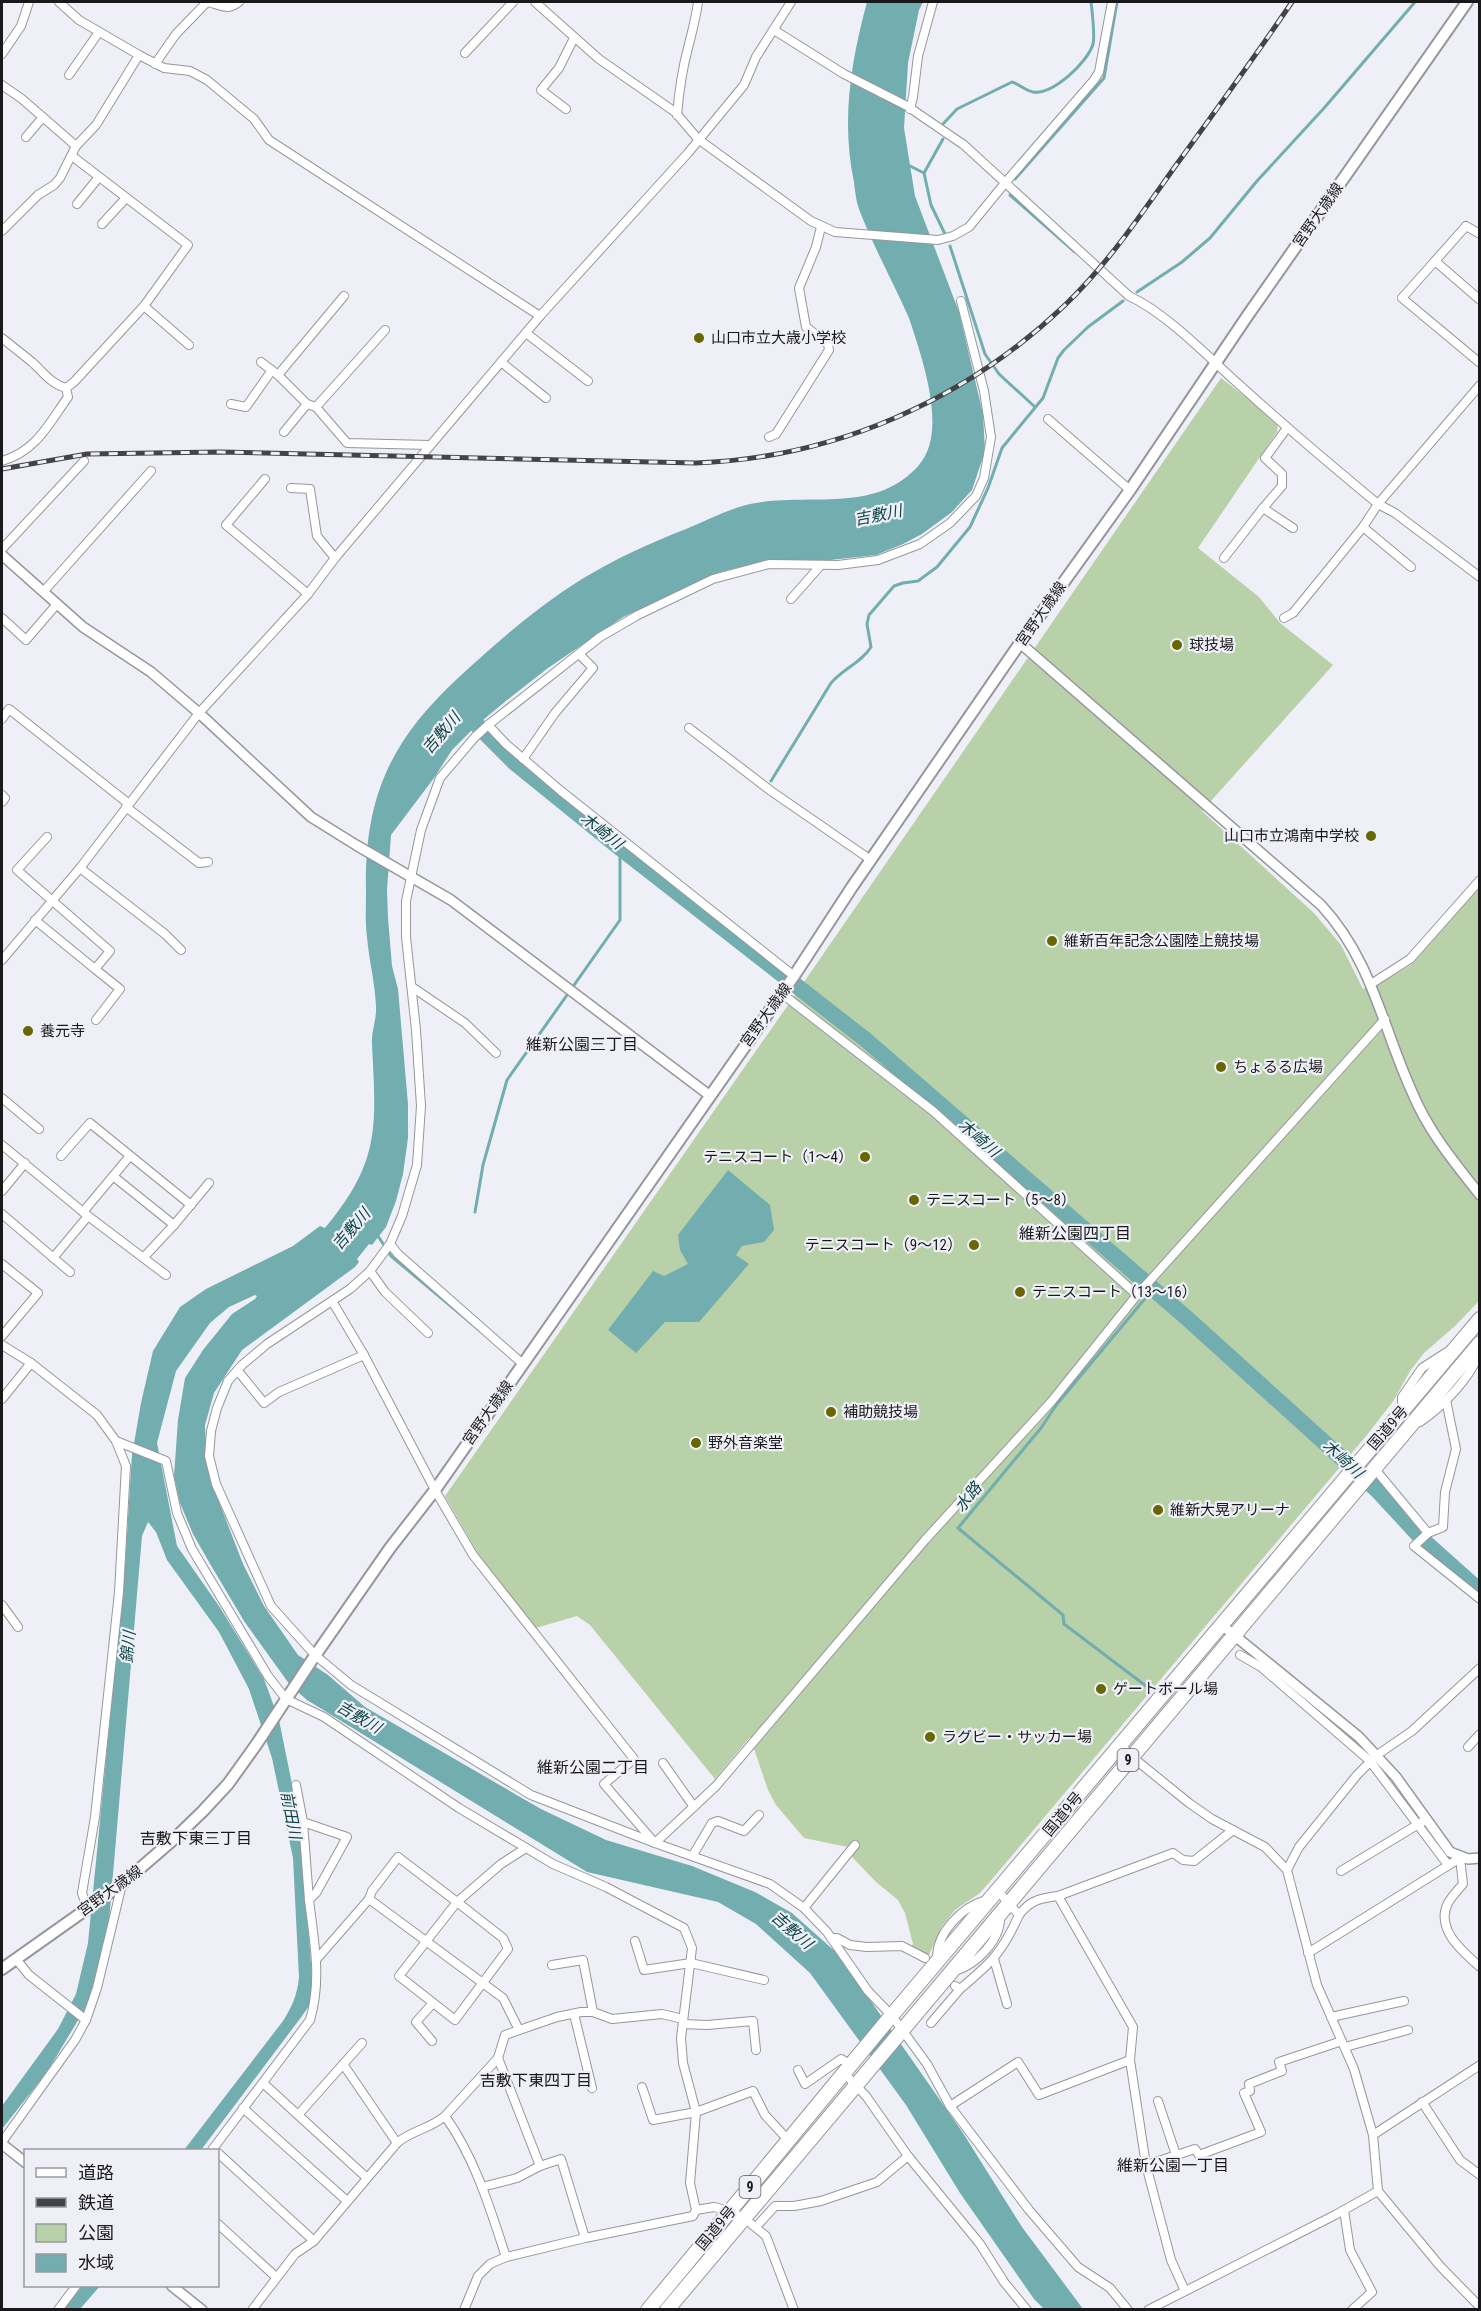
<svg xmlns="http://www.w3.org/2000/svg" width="1481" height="2311" font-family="'Roboto Condensed','Noto Sans JP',sans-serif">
<rect width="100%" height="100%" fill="#eff0f7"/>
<path fill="#b8d1a9" d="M 1221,378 L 1278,422 L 1277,432 L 1198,548 L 1259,597 L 1280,623 L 1333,665 L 1202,811 L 1314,913 L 1341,945 L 1363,989 L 1386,980 L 1411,965 L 1479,888 L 1479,1301 L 1455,1326 L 1424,1353 L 1410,1371 L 1394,1400 L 1367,1435 L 993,1878 L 980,1893 L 955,1910 L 942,1926 L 929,1955 L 911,1947 L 913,1944 L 905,1913 L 898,1900 L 876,1882 L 853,1858 L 848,1847 L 804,1838 L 776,1805 L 768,1790 L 750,1737 L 715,1779 L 590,1625 L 577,1616 L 536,1628 L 483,1562 L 445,1496 L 795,995 Z"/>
<g fill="#72adaf">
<path d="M 867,2 L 923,2 L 919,10 L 908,63 L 904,128 L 915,196 L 959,312 L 983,414 L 985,451 L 972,490 L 952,512 L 922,534 L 903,544 L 876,555 L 821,561 L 765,561 L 720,572 L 623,617 L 548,668 L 507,700 L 477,725 L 452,750 L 434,778 L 391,835 L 387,890 L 388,918 L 392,966 L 398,989 L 408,1104 L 408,1138 L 403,1174 L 396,1201 L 386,1227 L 372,1245 L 369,1244 L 357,1259 L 359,1262 L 355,1267 L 242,1350 L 214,1393 L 205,1425 L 206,1452 L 216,1494 L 243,1564 L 264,1606 L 298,1655 L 328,1675 L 365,1707 L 541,1809 L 606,1840 L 692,1866 L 755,1892 L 792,1913 L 838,1954 L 963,2133 L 1022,2227 L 1083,2309 L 1044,2309 L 1034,2299 L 960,2193 L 906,2105 L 810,1973 L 756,1924 L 718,1902 L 587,1872 L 307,1700 L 290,1685 L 244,1621 L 209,1562 L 193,1534 L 180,1503 L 174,1476 L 178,1420 L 185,1378 L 203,1350 L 232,1314 L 255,1299 L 257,1296 L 255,1295 L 229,1307 L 210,1323 L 176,1371 L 157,1443 L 177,1546 L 219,1606 L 264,1679 L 279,1720 L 292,1784 L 302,1852 L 312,1975 L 311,1994 L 309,2006 L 302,2016 L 201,2150 L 184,2150 L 283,2021 C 292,2007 297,1995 299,1978 L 293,1858 L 272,1758 L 249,1689 L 219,1632 L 167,1560 L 156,1532 L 148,1522 L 142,1536 L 109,1921 L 96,1977 L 86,2007 L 47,2072 L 2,2129 L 2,2106 L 58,2029 L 76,1994 L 88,1943 L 125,1566 L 132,1455 L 141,1403 L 153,1351 L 180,1307 L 206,1289 L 293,1246 L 320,1226 L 325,1228 C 381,1161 376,1126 372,1044 C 371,1031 377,1019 376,1006 C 375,983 369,960 367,937 C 365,922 366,907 366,892 C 364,799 389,742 458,678 C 497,642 537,607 582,579 C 615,559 650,543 686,529 C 703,522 721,513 739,507 C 799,488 872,519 919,465 C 949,431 921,355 909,318 C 893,282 873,246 859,209 C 856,201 855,191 854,182 C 841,121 851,61 867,2 Z"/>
<path d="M 728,1170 L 770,1205 L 774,1230 L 764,1242 L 742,1246 L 736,1255 L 749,1264 L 699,1322 L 665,1322 L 636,1353 L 608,1330 L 653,1271 L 664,1276 L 688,1264 L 680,1250 L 678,1235 Z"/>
<path d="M 82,2286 L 100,2286 L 80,2309 L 63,2309 Z"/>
</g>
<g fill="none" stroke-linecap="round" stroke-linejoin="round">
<g stroke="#72adaf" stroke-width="3">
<path d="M 943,124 L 957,109 L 1012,82 C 1019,84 1026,91 1033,92 C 1053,95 1088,62 1093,44 C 1095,37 1092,9 1091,2"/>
<path d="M 910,166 L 924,173 L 931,205 L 945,234"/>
<path d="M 924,173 L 943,139"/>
<path d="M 1015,179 L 1104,78 L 1117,2"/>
<path d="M 1010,195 L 1075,252"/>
<path d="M 950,246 L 985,354 L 999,374 L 1035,407"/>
<path d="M 1137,292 L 1182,262 L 1210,238 L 1257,181 L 1325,107 L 1415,2"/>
<path d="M 771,781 L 831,683 C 844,668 861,663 871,647 L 867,624 L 869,615 L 894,586 L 903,583 L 918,581 L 937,567 L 970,527 L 988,488 L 1002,448 L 1043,398 L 1058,358 L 1064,350 L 1088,327 L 1123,301"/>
<path d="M 475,1212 L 483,1165 L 507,1080 L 620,920 L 620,849"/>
<path d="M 378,1236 L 391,1256 L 483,1333"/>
<path d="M 1146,1686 L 1064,1624 L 1063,1615 L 958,1528 L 1041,1428 L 1057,1404 L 1153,1289"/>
</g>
<path stroke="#72adaf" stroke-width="16" d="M 464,705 L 477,725 L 515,763 L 615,844 L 866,1040 L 1189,1320 L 1378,1491 L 1425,1542 L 1480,1591"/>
<g stroke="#96979d" stroke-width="10">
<g id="minor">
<path d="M 59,2 L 79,20 L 139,55 L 164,68 L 190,71 L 207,80 L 254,119 L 269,140 L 540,316"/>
<path d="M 535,2 L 599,59 L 675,112 L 698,139 L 811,221 L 835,232 L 938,240 L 953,236 L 969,227 L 1005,183 L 1094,80 L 1099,72 L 1112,2"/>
<path d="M 774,30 L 844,74 L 907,106 L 964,145 L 1129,296 C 1168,314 1210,359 1243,388 C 1287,428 1332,466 1378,504 L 1395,513 L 1480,577"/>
<path d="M 465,53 L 513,2"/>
<path d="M 2,54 L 21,26 L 29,2"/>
<path d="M 155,64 L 176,34 L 207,2 C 220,4 227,12 239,2"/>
<path d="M 69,75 L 99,32"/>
<path d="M 2,85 L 22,99 L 76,146"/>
<path d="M 566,109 L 541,90 L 559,68 L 574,38"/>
<path d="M 910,109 L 913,97 L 918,56 L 933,2"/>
<path d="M 677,115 C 679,92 682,70 688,48 C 692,32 696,18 698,2"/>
<path d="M 26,137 L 43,117"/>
<path d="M 77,204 L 99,177"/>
<path d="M 102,224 L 126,198"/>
<path d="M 2,231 L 38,195 L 54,185 L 60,178 L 76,146 L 96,125 L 139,55"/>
<path d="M 1435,261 L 1466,226 L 1480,234"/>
<path d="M 1480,300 L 1435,261 L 1402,298 L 1480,363"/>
<path d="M 961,301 L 984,391 L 991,437 L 984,478 L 976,496 L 950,523 L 920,544 L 878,560 L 838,565 L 769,564 L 713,579 L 638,615 L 600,637 L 488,725 L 475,737 L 440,778 L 421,830 L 406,901 L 406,937 L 416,1030 L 421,1106 L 417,1165 L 402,1216 L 390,1244 L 370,1271 L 350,1289 L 267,1344 L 242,1365 L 228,1381 L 217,1408 L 211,1431 L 209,1456 L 216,1484 L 271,1606 L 315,1655 L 351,1685 L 531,1795 L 655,1843 L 770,1884 L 804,1908 L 827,1932 L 868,1991 L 892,2016 L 927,2064 L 950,2106 L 1029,2210 L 1078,2267 L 1110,2288 L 1128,2310"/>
<path d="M 144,306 L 189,345"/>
<path d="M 526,333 L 588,381"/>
<path d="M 2,338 C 12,346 22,354 32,362 C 43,372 51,384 66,388 L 68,397 C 48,425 36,451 2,461"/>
<path d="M 261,362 L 278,375 L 307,404 L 316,407 L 347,443 L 430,445"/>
<path d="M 501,362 L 546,398"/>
<path d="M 278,375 L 344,296"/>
<path d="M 66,388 L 74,382 L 144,306 L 188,245 L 72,156"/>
<path d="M 231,404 L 246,407 L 272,370"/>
<path d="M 316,407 L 385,330"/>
<path d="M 1048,419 L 1130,490"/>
<path d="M 1287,428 L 1265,458 L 1282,474 L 1282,486 L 1263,508 L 1293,528"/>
<path d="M 284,432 L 307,404"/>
<path d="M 769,437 L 776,434 L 829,350 L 828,344 L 806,327 L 799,288 L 816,247 L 821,227"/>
<path d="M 265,479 L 226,525 L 308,594"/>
<path d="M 291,488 L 310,489 L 317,536 L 335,558"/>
<path d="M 1363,527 L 1411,567"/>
<path d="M 2,549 L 84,461"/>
<path d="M 1224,558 L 1263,508"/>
<path d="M 44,591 L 151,471"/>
<path d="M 791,599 L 821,565"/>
<path d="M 2,618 L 26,640 L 57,604"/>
<path d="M 1284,618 L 1293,613 L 1363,527 L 1378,504 L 1480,385"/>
<path d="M 2,719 L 9,709 L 129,804"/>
<path d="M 488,725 L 506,744 L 561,791 L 794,976"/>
<path d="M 689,728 L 771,791 L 871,860"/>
<path d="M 523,759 L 555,713 L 593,668 L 579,654"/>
<path d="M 2,795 L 5,798 L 2,802"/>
<path d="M 126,807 L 199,863 L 208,862"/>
<path d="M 80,868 L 165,934 L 181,950"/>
<path d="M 35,920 L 95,969 L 110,951 L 17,870 L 47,837"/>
<path d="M 2,960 L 80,868 L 199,713 L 308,594 L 335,558 L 540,316 L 688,153 L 744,85 L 756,57 L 791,2"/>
<path d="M 95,969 L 120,989 L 96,1020"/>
<path d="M 1371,984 L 1410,959 L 1480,880"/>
<path d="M 412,987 L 465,1023 L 496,1053"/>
<path d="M 781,993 L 933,1111 L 1137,1295"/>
<path d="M 2,1098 L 39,1129"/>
<path d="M 2,1145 L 88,1216 L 166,1275"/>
<path d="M 61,1156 L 90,1123 L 191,1205"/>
<path d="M 113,1176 L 174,1225"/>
<path d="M 2,1191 L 25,1163"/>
<path d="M 83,1212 L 129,1157"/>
<path d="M 2,1214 L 70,1272"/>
<path d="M 390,1244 L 398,1254 L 523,1364"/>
<path d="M 144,1257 L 174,1225 L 209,1183"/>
<path d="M 53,1258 L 88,1216"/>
<path d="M 2,1264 L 38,1293 L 2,1336"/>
<path d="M 370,1271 L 385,1292 L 428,1333"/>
<path d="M 332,1301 L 364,1355 L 435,1490 L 473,1555 L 634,1759 L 604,1784 L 654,1842"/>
<path d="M 2,1345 L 31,1363 L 97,1415 L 116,1441 L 126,1466 L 119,1592 L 95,1817 L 82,1893 L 87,1908"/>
<path d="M 238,1371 L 264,1403 L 279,1392 L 364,1355"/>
<path d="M 2,1399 L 31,1363"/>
<path d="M 1446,1400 L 1456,1449 L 1445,1492 L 1443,1527 L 1428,1533 L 1414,1546 L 1480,1599"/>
<path d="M 1402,1411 L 1402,1397 L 1422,1368 L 1450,1350"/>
<path d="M 1420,1422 C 1442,1407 1473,1376 1480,1350"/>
<path d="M 116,1441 L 166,1461 L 177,1513 L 192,1549 L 268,1676 L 286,1699 L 324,1717 L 459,1808 L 553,1864 L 606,1887 L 684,1928 L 692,1948 L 681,2038 L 683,2063 L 696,2112 L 690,2183 L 696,2210 L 693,2216 L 585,2238 L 506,2257 L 490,2264 L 478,2276 L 464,2310"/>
<path d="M 1374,1468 L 1428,1533"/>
<path d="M 2,1605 L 18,1627"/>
<path d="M 1240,1655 L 1261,1667 L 1370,1761 L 1448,1865"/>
<path d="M 1120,1744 L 1131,1756 L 1189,1803 L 1212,1819 L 1265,1847 L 1287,1870 L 1317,1985 L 1354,2069 L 1373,2135 L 1378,2191 L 1440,2266 L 1480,2307"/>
<path d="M 1468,1747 L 1480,1734"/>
<path d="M 663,1763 L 694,1807"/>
<path d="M 296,1785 L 303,1822"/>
<path d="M 655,1843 L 716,1786 L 925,1540 L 1051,1402 L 1137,1295 L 1385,1019"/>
<path d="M 693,1855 L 712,1823 L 718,1821 L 744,1831 L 759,1815"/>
<path d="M 1287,1870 L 1299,1847 L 1357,1775 L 1377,1755 L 1412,1731 L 1480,1668"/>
<path d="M 1341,1871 L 1422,1822"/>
<path d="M 998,1891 L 1019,1915 C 1030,1900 1041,1898 1058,1896 L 1133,2027 L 1130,2060 L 1146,2165 L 1171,2260 L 1185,2291"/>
<path d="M 1058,1896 L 1173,1853 L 1183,1860 L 1194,1861 L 1233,1830"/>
<path d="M 369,1899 L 372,1891 L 398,1857 L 457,1902 L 501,1864 L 526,1848"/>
<path d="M 457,1902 L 503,1938 L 508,1949 L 455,2020 L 399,1976 Z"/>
<path d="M 804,1908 L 855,1845"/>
<path d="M 831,1938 L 837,1938 L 850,1945 L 867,1947 L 902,1946 L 925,1958"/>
<path d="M 635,1941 L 644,1970 L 691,1963 L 764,1980"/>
<path d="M 1308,1953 L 1460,1858 L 1463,1884 C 1458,1890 1452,1896 1448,1903 C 1435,1929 1462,1951 1480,1967"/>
<path d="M 937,1958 C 937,1932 962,1907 986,1900"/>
<path d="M 16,1959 L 29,1975 L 86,2020"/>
<path d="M 994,1959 L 1007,2004"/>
<path d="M 316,1960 L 369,1899 L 503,1998 L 519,2030"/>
<path d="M 552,1965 L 583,1960 L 593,2012"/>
<path d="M 955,1971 C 977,1964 1002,1939 1000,1915"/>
<path d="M 955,1986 L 960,1989 C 991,1963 1002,1953 1019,1915"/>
<path d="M 574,2014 L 592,2088"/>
<path d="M 1331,2017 L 1404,2001"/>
<path d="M 931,2023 L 960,1989"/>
<path d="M 683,2024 L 707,2025 L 753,2021 L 756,2050"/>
<path d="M 432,2041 L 416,2022 L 433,2003"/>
<path d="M 1345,2047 L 1408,2030"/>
<path d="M 498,2058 L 540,2166"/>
<path d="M 343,2064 L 397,2143"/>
<path d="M 798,2070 L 805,2084 L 841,2059 L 852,2065"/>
<path d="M 845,2074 L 866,2096 L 908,2156"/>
<path d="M 263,2083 L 367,2178"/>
<path d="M 642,2087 L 653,2120 L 696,2112 L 753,2091 L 765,2115 L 789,2141"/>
<path d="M 1158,2101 L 1176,2155"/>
<path d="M 1422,2102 L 1460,2160 L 1480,2175"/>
<path d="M 950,2106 L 1018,2062 L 1039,2095 L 1130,2060"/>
<path d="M 243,2108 L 347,2201"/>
<path d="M 298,2115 L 362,2043"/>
<path d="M 445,2116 C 475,2158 490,2208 506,2257"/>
<path d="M 1373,2135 L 1480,2065"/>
<path d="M 2,2142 L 75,2040 L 86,2020 L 97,1988 L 122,1884"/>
<path d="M 212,2150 L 310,2020 C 322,1980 314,1941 309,1900 C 307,1874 305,1848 303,1822 L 347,1837 L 316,1893 L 309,1900"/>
<path d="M 218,2153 L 314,2241"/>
<path d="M 1146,2165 L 1195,2149 L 1199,2155 L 1261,2132 L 1244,2093 L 1250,2091 L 1249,2084 L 1282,2071 L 1279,2062 L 1342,2041"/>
<path d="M 482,2187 L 517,2178 L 540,2166 L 561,2159 L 585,2238"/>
<path d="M 696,2210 L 714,2207 L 730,2211 L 744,2218 L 766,2236 L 794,2310"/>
<path d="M 1344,2210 L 1350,2250 L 1372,2292 L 1352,2310"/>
<path d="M 218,2224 L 276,2277"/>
<path d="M 756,2227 L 775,2206 L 794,2206 L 821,2201 L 877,2182 L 908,2156 L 980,2244 L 1004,2282 L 1027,2310"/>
<path d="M 58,2310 L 76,2286"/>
<path d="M 252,2310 L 295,2254 L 314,2241 L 397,2143 C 412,2130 430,2129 445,2116 L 498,2058 L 505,2035 L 557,2017 L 581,2012 L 593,2012 L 612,2019 L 662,2014 L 683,2019"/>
<path d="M 1148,2310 L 1335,2215 L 1378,2191"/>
</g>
</g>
<g stroke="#96979d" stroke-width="12">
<g id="tertiary">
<path d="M 2,555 L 83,627 L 151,672 L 199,713 L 311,817 L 356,845 L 451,900 L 709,1095"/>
<path d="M 1020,643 L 1321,905 C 1372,960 1382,1026 1412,1092 C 1428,1131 1454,1162 1480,1195"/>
<path d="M 1223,1626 L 1359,1737 L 1396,1777 L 1450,1852 L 1468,1859 L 1480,1858"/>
<path d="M 2,2144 L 26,2163"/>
<path d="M 172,2286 L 202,2310"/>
</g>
</g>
<g stroke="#96979d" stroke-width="14">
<path id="secondary" d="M 2,1969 L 122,1884 L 174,1839 L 203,1811 L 228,1784 L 256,1745 L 312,1660 L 390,1548 L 435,1490 L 794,976 L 852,887 L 1020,643 L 1130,490 L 1248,315 L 1467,2"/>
</g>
<g stroke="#96979d" stroke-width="16">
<g id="trunk">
<path d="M 648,2310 L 887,2021 L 1480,1319"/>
<path d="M 667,2310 L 1480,1343"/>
</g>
</g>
<use href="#minor" stroke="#fff" stroke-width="8"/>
<use href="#tertiary" stroke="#fff" stroke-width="9"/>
<use href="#secondary" stroke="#fff" stroke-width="10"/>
<use href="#trunk" stroke="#fff" stroke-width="14"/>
<g stroke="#434447" stroke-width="5">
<path id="rail" d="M 2,469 L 87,454 L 220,452 L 696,463 C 834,458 964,401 1064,306 C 1107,265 1140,216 1174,168 C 1214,113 1254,58 1292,2"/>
</g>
<use href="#rail" stroke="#eff0f7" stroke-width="3" stroke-dasharray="9" stroke-linecap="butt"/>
</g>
<g fill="#686701" stroke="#eff0f7" stroke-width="2">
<circle cx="699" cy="338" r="6"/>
<circle cx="1177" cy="645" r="6"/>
<circle cx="1371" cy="836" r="6"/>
<circle cx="1052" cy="941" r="6"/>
<circle cx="28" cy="1031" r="6"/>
<circle cx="1221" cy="1067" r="6"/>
<circle cx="865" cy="1157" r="6"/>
<circle cx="914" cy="1200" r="6"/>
<circle cx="974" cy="1245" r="6"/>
<circle cx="1020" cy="1292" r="6"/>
<circle cx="831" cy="1412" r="6"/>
<circle cx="696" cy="1443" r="6"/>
<circle cx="1158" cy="1510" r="6"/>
<circle cx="1101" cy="1689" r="6"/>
<circle cx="930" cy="1737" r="6"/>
</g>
<g text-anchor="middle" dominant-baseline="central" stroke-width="4.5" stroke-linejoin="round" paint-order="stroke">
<g fill="#eff0f7" stroke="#595a5d" stroke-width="1.5">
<rect x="1117.5" y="1749" width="21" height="22" rx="4.5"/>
<rect x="739.5" y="2176" width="21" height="22" rx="4.5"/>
</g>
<g font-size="14" font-weight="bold" fill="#19191b">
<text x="1128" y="1760">9</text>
<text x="750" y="2187">9</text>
</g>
<g font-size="15" fill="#19191b" stroke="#eff0f7">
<text transform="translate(1318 215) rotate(-55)">宮野大歳線</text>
<text transform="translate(1041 614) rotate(-55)">宮野大歳線</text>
<text transform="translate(766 1015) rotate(-54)">宮野大歳線</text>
<text transform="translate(488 1413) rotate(-55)">宮野大歳線</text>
<text transform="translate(1388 1428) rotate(-49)">国道9号</text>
<text transform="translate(1063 1814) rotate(-50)">国道9号</text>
<text transform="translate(110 1891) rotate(-36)">宮野大歳線</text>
<text transform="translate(716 2228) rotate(-50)">国道9号</text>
</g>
<g font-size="15" fill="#19191b" stroke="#eff0f7" text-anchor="start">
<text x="711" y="338">山口市立大歳小学校</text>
<text x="1189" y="645">球技場</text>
<text x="1359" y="836" text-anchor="end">山口市立鴻南中学校</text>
<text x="1064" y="941">維新百年記念公園陸上競技場</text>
<text x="40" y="1031">養元寺</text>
<text x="1233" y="1067">ちょるる広場</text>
<text x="853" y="1157" text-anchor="end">テニスコート（1～4）</text>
<text x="926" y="1200">テニスコート（5～8）</text>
<text x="962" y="1245" text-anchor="end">テニスコート（9～12）</text>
<text x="1032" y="1292">テニスコート（13～16）</text>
<text x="843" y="1412">補助競技場</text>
<text x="708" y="1443">野外音楽堂</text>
<text x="1170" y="1510">維新大晃アリーナ</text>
<text x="1113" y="1689">ゲートボール場</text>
<text x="942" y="1737">ラグビー・サッカー場</text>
</g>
<g font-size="16" font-style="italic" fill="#104648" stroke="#eff0f7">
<text transform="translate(878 515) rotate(-11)">吉敷川</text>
<text transform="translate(441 733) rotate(-49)">吉敷川</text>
<text transform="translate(602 831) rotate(38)">木崎川</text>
<text transform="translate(979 1138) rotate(41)">木崎川</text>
<text transform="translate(351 1229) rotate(-49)">吉敷川</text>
<text transform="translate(1343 1459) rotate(42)">木崎川</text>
<text transform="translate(968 1497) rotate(-51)">水路</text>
<text transform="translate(128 1647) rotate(-85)">錦川</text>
<text transform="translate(359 1717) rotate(30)">吉敷川</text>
<text transform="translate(291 1815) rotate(79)">前田川</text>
<text transform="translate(792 1930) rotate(41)">吉敷川</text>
</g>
<g font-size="16" fill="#19191b" stroke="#eff0f7">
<text x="582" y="1044">維新公園三丁目</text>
<text x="1075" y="1233">維新公園四丁目</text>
<text x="593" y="1767">維新公園二丁目</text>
<text x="196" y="1838">吉敷下東三丁目</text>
<text x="536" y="2080">吉敷下東四丁目</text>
<text x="1173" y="2165">維新公園一丁目</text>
</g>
</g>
<rect width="1481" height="2311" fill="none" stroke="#19191b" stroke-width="6"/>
<rect x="24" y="2149" width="195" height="138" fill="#eff0f7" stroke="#999a9f" stroke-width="1.5"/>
<rect x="36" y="2168" width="30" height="9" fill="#ffffff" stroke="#999a9f" stroke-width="1.5"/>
<text x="78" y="2179" font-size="18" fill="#19191b">道路</text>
<rect x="36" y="2198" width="30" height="9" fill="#434447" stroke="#999a9f" stroke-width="1.5"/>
<text x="78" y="2209" font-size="18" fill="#19191b">鉄道</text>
<rect x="36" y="2224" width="30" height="18" fill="#b8d1a9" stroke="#999a9f" stroke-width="1.5"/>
<text x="78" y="2239" font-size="18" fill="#19191b">公園</text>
<rect x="36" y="2254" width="30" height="18" fill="#72adaf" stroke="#999a9f" stroke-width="1.5"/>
<text x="78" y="2269" font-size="18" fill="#19191b">水域</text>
</svg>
